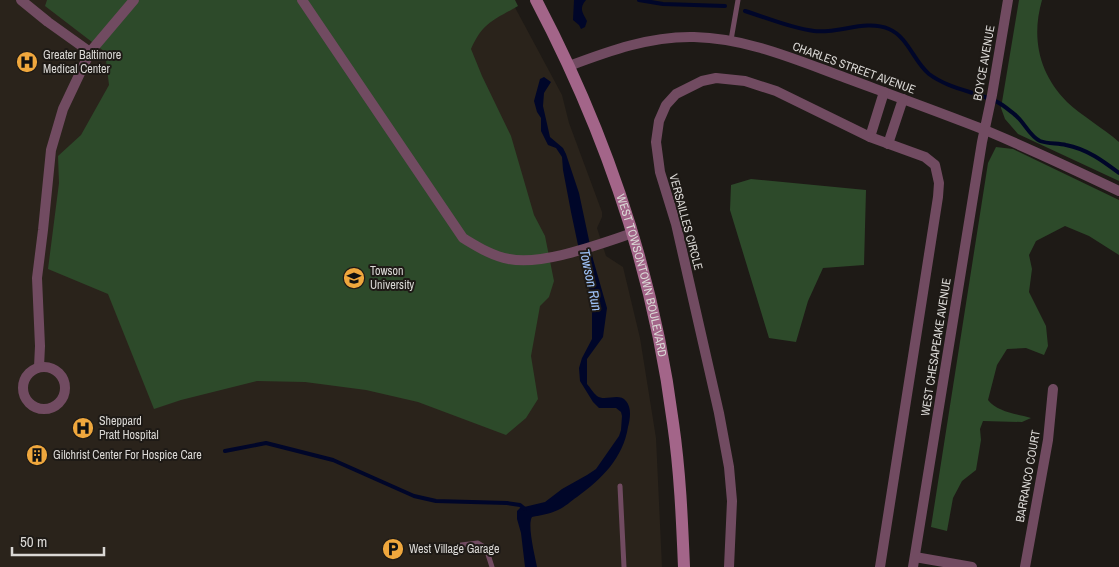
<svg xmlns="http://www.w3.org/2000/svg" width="1119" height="567" font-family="'Archivo Narrow',sans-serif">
<rect width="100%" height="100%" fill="#1e1a16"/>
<path fill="#2a231b" d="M 0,0 L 511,0 L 562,95 L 569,123 L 602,212 L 602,217 L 597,228 L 606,256 L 623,267 L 640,338 L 656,438 L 662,567 L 0,567 Z"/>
<g fill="#2d4a2a">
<path d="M 47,0 L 515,0 L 518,6 C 494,20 483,22 471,49 L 482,76 L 511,136 L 534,215 L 545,236 L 554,281 L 549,297 L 540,306 L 531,356 L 538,399 L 526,418 L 506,435 L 418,402 L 366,390 L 305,382 L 257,381 L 181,400 L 154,409 L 108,294 L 48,269 L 59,183 L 58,156 L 81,135 L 109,85 L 105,52 L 45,6 Z"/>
<path d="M 1019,0 L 1042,0 C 1031,38 1039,74 1067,102 C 1082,116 1103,128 1119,142 L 1119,181 L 1018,134 L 1005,119 L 1001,108 Z"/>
<path d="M 996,147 L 1013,149 L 1119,200 L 1119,255 L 1089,236 L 1065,226 L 1036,241 L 1029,255 L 1032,269 L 1029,292 L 1046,326 L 1048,346 L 1044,355 L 1026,348 L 1007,349 L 997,365 L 988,400 C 997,412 1017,414 1031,418 L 1022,422 L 983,421 L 980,429 L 981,440 L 976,470 L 962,481 L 953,498 L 947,531 L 931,527 L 988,163 Z"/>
<path d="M 751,179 L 866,190 L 864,265 L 823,268 L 808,301 L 796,342 L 769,338 L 730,210 L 731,185 Z"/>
</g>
<g fill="#000629">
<path d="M 574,0 L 586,0 C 579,8 582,12 587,21 L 585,27 L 581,29 L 579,25 L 573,20 Z"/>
<path d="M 544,77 L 551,82 L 544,93 L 543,106 L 550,137 L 563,148 L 566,154 L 579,193 L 593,259 L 607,308 L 603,337 L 587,359 L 587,384 C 590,387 593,393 597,396 C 605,402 619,392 626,401 C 632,408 630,419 628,427 C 623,458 602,479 577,497 C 571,501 565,507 558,510 C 550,514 541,515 532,517 C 527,525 535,556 537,567 L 525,567 L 521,533 L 517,519 L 517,511 L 520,508 L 545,502 L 562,489 L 587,475 L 596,469 L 619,436 L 621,430 L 622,416 L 621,412 L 616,408 L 599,408 L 593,402 L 580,381 L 579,368 L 582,358 L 592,339 L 592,299 L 582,264 L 571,212 L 563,170 L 562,157 L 556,148 L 548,145 L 541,131 L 541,118 L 537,112 L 534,101 L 540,79 Z"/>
</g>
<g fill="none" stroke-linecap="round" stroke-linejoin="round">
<g stroke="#000629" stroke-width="4">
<path d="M 639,0 L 663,4 L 725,6"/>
<path d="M 745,11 C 768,18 790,28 814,31 C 839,34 865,19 889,29 C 908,37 914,62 929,74 C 949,89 973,91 995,101 C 1001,103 1009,110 1014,114 C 1024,121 1029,136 1040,141 C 1048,144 1058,143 1066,145 C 1087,149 1103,161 1119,173"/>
<path d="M 225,451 L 266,443 L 333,460 L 414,496 L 436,501 L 507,503 L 520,505 L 525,509"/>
</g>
<g stroke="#714b61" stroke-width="5">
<path d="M 731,40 L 738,0"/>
<path d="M 620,486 L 624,567"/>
<path d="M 461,545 L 478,543 L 486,548 L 492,567"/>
</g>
<g stroke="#714b61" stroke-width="10">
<path d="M 21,0 L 48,22 L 90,52"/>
<path d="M 302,0 L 463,238 C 478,247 492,256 509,259 C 543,266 599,244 633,233"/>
<path d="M 569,66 C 609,51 650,36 694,37 C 747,38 797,60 846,78 C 892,95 939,112 985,130 C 1030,149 1075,170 1119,191"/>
<path d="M 870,137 L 884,92"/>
<path d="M 888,144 L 903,99"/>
<path d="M 39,367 L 40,346 L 37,278 L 43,230 L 51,150 L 63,109 L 90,52 L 134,0"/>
<circle cx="44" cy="388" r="21"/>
<path d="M 915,557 L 972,567"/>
<path d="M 729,567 L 732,501 L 729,467 L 719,413 L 676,224 L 660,172 L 656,142 L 659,121 L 666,105 L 676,94 L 702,81 L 716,78 L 745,81 L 776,91 L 870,137 L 925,157 L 935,165 L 939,183 L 938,197 L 880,567"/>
<path d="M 913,567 L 982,142 L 992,95 L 1008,0"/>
<path d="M 1025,567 L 1048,440 L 1053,389"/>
</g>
<path stroke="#a36589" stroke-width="12" id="s1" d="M 536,0 C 606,133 654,274 673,423 C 680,471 682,519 684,567"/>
</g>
<defs>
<g id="hospital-disc" transform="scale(1.125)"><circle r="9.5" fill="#efa73d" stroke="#1e1a16"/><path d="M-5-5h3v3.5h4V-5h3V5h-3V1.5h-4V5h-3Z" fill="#111"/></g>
<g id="university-disc" transform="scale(1.125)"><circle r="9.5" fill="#efa73d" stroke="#1e1a16"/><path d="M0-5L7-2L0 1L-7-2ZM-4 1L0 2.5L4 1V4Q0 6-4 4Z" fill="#111"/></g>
<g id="building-disc" transform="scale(1.125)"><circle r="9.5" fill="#efa73d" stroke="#1e1a16"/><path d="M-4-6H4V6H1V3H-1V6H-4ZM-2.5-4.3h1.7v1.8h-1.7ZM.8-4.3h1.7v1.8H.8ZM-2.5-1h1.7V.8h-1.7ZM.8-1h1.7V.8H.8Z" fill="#111"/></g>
<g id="parking-disc" transform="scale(1.125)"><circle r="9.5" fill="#efa73d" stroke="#1e1a16"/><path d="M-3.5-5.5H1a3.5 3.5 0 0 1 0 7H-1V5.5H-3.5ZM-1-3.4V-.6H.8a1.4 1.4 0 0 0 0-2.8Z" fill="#111"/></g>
</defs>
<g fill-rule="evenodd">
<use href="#hospital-disc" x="27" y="62"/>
<use href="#university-disc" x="354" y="278"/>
<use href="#hospital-disc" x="83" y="428"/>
<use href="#building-disc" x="37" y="455"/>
<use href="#parking-disc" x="393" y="549"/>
</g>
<g text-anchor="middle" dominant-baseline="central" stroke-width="4" stroke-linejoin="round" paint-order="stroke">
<g font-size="12" fill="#dad8d5" stroke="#1e1a16" text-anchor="start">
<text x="43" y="55">Greater Baltimore<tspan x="43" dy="14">Medical Center</tspan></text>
<text x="370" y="271">Towson<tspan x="370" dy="14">University</tspan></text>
<text x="99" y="421">Sheppard<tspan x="99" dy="14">Pratt Hospital</tspan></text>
<text x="53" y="455">Gilchrist Center For Hospice Care</text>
<text x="409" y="549">West Village Garage</text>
</g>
<g font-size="12" fill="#dad8d5" stroke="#1e1a16">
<text transform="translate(984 63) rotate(-80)">BOYCE AVENUE</text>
<text transform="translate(854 68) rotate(20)">CHARLES STREET AVENUE</text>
<text transform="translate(686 222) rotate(75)">VERSAILLES CIRCLE</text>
<text stroke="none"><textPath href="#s1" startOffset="296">WEST TOWSONTOWN BOULEVARD</textPath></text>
<text transform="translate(936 347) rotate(-81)">WEST CHESAPEAKE AVENUE</text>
<text transform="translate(1028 476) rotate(-80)">BARRANCO COURT</text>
</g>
<g font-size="14" font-style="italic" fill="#a0c4fa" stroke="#1e1a16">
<text transform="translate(591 280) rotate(78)">Towson Run</text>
</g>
</g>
<path d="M12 547v8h92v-8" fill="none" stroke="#dad8d5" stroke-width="2.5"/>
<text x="20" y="547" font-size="15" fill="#dad8d5" stroke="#1e1a16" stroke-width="4" paint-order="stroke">50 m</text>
</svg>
